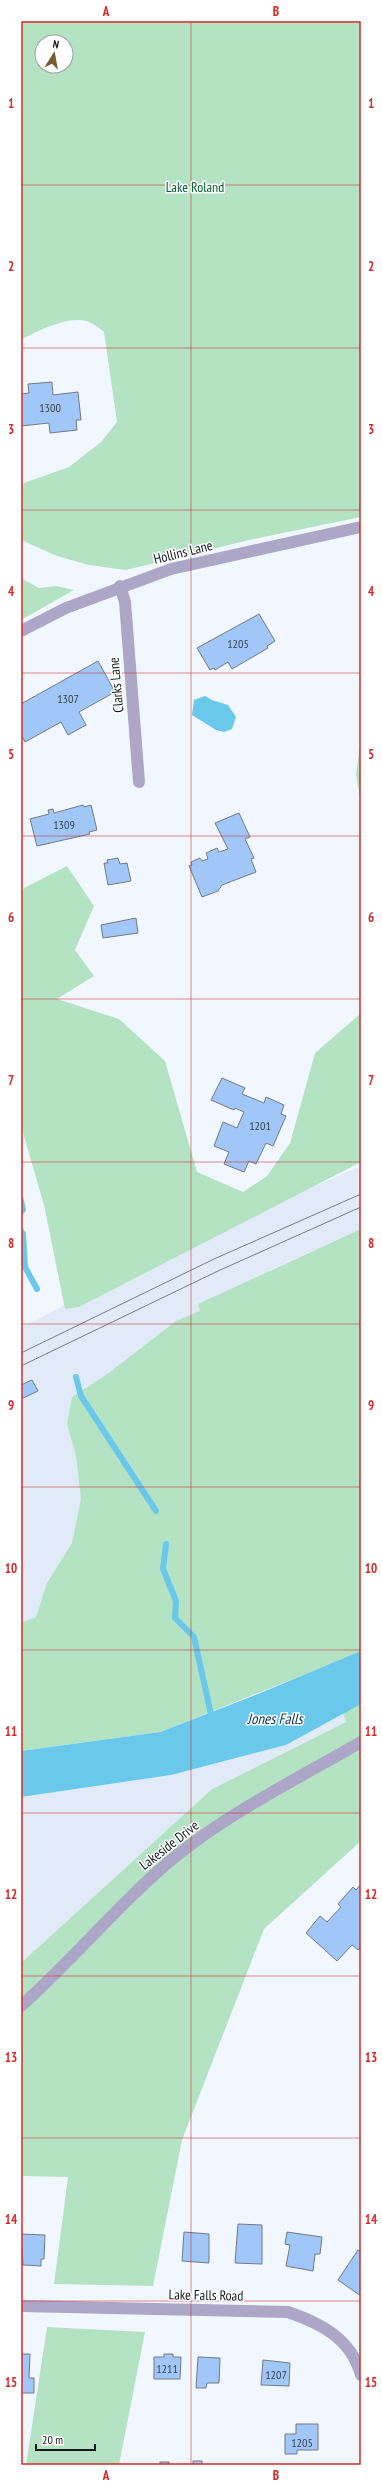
<svg xmlns="http://www.w3.org/2000/svg" width="382" height="2486" font-family="'PT Sans Narrow',sans-serif">
<rect width="100%" height="100%" fill="#f1f7fe"/>
<g fill="#e0ebf7">
<path d="M 361,1166 L 361,1229 L 268,1271 L 326,1666 L 21,1751 L 21,1328 L 176,1246 Z"/>
<path d="M 343,1714 L 346,1722 L 212,1789 L 21,1963 L 21,1797 L 171,1775 L 286,1745 Z"/>
</g>
<g fill="#b4e3c4" fill-rule="evenodd">
<path d="M 21,21 L 361,21 L 361,517 L 249,540 L 126,570 L 89,565 L 57,556 L 21,540 L 21,484 L 69,467 L 101,442 L 117,422 L 104,332 C 100,329 96,325 91,323 C 73,313 37,331 21,340 ZM 42,42 L 66,42 L 66,66 L 42,66 Z"/>
<path d="M 21,578 L 39,588 L 56,586 L 74,590 L 21,620 Z"/>
<path d="M 361,737 L 361,803 L 356,775 Z"/>
<path d="M 67,866 L 94,906 L 75,950 L 94,976 L 57,999 L 119,1019 L 165,1061 L 197,1172 L 243,1192 L 267,1176 L 290,1143 L 315,1053 L 359,1015 L 361,1004 L 361,1162 L 79,1307 L 65,1309 L 44,1205 L 21,1126 L 21,895 L 24,888 Z"/>
<path d="M 361,1229 L 361,1841 L 264,1929 L 182,2140 L 153,2286 L 54,2284 L 68,2177 L 21,2176 L 21,1963 L 212,1789 L 346,1722 L 326,1666 L 160,1732 L 21,1751 L 21,1623 L 36,1617 L 47,1583 L 72,1543 L 81,1499 L 76,1456 L 67,1424 L 72,1397 L 106,1375 L 176,1321 L 200,1311 L 198,1304 Z"/>
<path d="M 47,2327 L 145,2332 L 119,2465 L 26,2465 Z"/>
</g>
<g fill="#6ac9eb">
<path d="M 205,696 L 212,700 L 228,705 L 236,717 L 232,729 L 224,732 L 216,730 L 192,715 L 194,700 Z"/>
<path d="M 361,1651 L 361,1704 L 286,1745 L 171,1775 L 21,1797 L 21,1751 L 160,1732 L 258,1694 Z"/>
</g>
<g fill="none" stroke-linecap="round" stroke-linejoin="round">
<g stroke="#6ac9eb" stroke-width="6">
<path d="M 21,1200 L 23,1210 L 21,1212"/>
<path d="M 21,1231 L 23,1234 L 25,1267 L 37,1289"/>
<path d="M 76,1377 L 81,1396 L 156,1511"/>
<path d="M 166,1544 L 163,1569 L 176,1601 L 175,1618 L 194,1637 L 212,1719"/>
</g>
</g>
<g fill="#a0c7f8" stroke="#747980">
<path d="M 52,382 L 53,395 L 78,392 L 81,420 L 76,420 L 77,430 L 50,433 L 49,423 L 21,426 L 21,394 L 29,393 L 28,384 Z"/>
<path d="M 259,614 L 275,641 L 267,646 L 268,648 L 232,669 L 228,662 L 215,670 L 214,668 L 210,670 L 197,648 Z"/>
<path d="M 98,661 L 115,692 L 79,712 L 86,725 L 68,735 L 61,722 L 25,742 L 21,734 L 21,704 Z"/>
<path d="M 83,805 L 84,807 L 91,805 L 97,830 L 89,832 L 90,834 L 37,846 L 30,819 L 49,814 L 48,810 L 53,809 L 54,813 Z"/>
<path d="M 239,813 L 250,837 L 245,839 L 254,858 L 251,859 L 256,872 L 222,885 L 218,891 L 202,897 L 189,866 L 192,865 L 191,862 L 200,858 L 202,861 L 208,859 L 206,853 L 217,848 L 219,852 L 228,849 L 215,823 Z"/>
<path d="M 118,858 L 120,864 L 127,863 L 131,881 L 108,885 L 104,863 L 108,863 L 107,860 Z"/>
<path d="M 136,918 L 138,933 L 103,938 L 101,925 Z"/>
<path d="M 222,1078 L 245,1088 L 242,1094 L 264,1103 L 266,1097 L 284,1105 L 281,1114 L 286,1116 L 273,1146 L 266,1143 L 256,1164 L 249,1161 L 244,1172 L 224,1164 L 229,1152 L 214,1146 L 223,1122 L 237,1128 L 244,1112 L 235,1108 L 234,1110 L 211,1100 Z"/>
<path d="M 32,1380 L 38,1391 L 21,1399 L 21,1385 Z"/>
<path d="M 361,1884 L 361,1947 L 358,1950 L 352,1945 L 337,1961 L 306,1933 L 320,1916 L 327,1922 L 341,1907 L 338,1904 L 353,1887 L 356,1890 Z"/>
<path d="M 238,2224 L 262,2225 L 262,2264 L 235,2263 Z"/>
<path d="M 184,2232 L 209,2234 L 209,2263 L 182,2261 Z"/>
<path d="M 287,2232 L 322,2237 L 320,2254 L 315,2254 L 313,2271 L 286,2266 L 290,2245 L 285,2244 Z"/>
<path d="M 21,2234 L 45,2235 L 44,2259 L 41,2259 L 41,2266 L 23,2265 Z"/>
<path d="M 358,2250 L 361,2252 L 361,2296 L 338,2280 Z"/>
<path d="M 21,2354 L 30,2354 L 29,2378 L 34,2378 L 34,2393 L 21,2393 Z"/>
<path d="M 164,2354 L 173,2354 L 173,2357 L 181,2357 L 180,2379 L 154,2379 L 154,2357 L 164,2357 Z"/>
<path d="M 198,2357 L 220,2358 L 219,2383 L 207,2383 L 206,2388 L 196,2388 Z"/>
<path d="M 263,2360 L 290,2363 L 289,2386 L 261,2385 Z"/>
<path d="M 296,2424 L 318,2424 L 318,2450 L 297,2450 L 297,2454 L 285,2454 L 285,2434 L 296,2434 Z"/>
<rect x="193" y="2461" width="9" height="4"/>
<rect x="160" y="2462" width="9" height="3"/>
</g>
<g fill="none" stroke-linecap="round" stroke-linejoin="round">
<g stroke="#aca7c7" stroke-width="12">
<path d="M 120,586 L 125,602 L 139,782"/>
<path d="M 21,631 L 66,608 L 171,569 L 361,527"/>
<path d="M 21,2006 C 75,1958 120,1902 176,1856 C 232,1811 299,1778 361,1742"/>
<path d="M 21,2306 L 288,2312 C 320,2323 351,2338 361,2375"/>
</g>
<g stroke="#7a7e82" stroke-width="1">
<path d="M 21,1353 L 214,1259 L 361,1194"/>
<path d="M 21,1366 L 218,1271 L 361,1207"/>
</g>
</g>
<path fill="none" stroke="#d62828" stroke-width="1" stroke-opacity="0.55" d="M 191,21 L 191,2465M 21,185 L 361,185M 21,348 L 361,348M 21,510 L 361,510M 21,673 L 361,673M 21,836 L 361,836M 21,999 L 361,999M 21,1162 L 361,1162M 21,1324 L 361,1324M 21,1487 L 361,1487M 21,1650 L 361,1650M 21,1813 L 361,1813M 21,1976 L 361,1976M 21,2138 L 361,2138M 21,2301 L 361,2301"/>
<g text-anchor="middle" dominant-baseline="central" stroke-width="3" stroke-linejoin="round" paint-order="stroke">
<g font-size="12" fill="#384352">
<text x="50" y="407">1300</text>
<text x="238" y="643">1205</text>
<text x="68" y="698">1307</text>
<text x="64" y="824">1309</text>
<text x="260" y="1125">1201</text>
<text x="167" y="2368">1211</text>
<text x="276" y="2374">1207</text>
<text x="302" y="2442">1205</text>
</g>
<g font-size="14" fill="#036238" stroke="#fff">
<text x="195" y="187">Lake Roland</text>
</g>
<g font-size="14" fill="#15171a" stroke="#fff">
<text transform="translate(183 552) rotate(-14)">Hollins Lane</text>
<text transform="translate(116 685) rotate(-95)">Clarks Lane</text>
<text transform="translate(169 1845) rotate(-38)">Lakeside Drive</text>
<text transform="translate(206 2295) rotate(1)">Lake Falls Road</text>
</g>
<g font-size="15" font-style="italic" fill="#063442" stroke="#fff">
<text x="275" y="1718">Jones Falls</text>
</g>
</g>
<rect width="382" height="2486" fill="none" stroke="#ffffff" stroke-width="44"/>
<g transform="translate(54 54) rotate(11)"><circle r="19" fill="#ffffff" stroke="#a1a2a3"/>
<path d="M0-3L7 15L0 10L-7 15Z" fill="#765e2f"/>
<text y="-6" font-size="11" font-weight="bold" text-anchor="middle" fill="#15171a">N</text>
</g>
<path d="M36 2444v6h59v-6" fill="none" stroke="#15171a" stroke-width="2"/>
<text x="42" y="2444" font-size="12" fill="#15171a" stroke="#ffffff" stroke-width="3" paint-order="stroke">20 m</text>
<rect x="22" y="22" width="338" height="2442" fill="none" stroke="#d62828" stroke-width="1.5"/>
<g font-size="13" text-anchor="middle" font-weight="bold" fill="#d62828">
<text x="106" y="16">A</text>
<text x="276" y="16">B</text>
<text x="11" y="108">1</text>
<text x="371" y="108">1</text>
<text x="11" y="271">2</text>
<text x="371" y="271">2</text>
<text x="11" y="434">3</text>
<text x="371" y="434">3</text>
<text x="11" y="596">4</text>
<text x="371" y="596">4</text>
<text x="11" y="759">5</text>
<text x="371" y="759">5</text>
<text x="11" y="922">6</text>
<text x="371" y="922">6</text>
<text x="11" y="1085">7</text>
<text x="371" y="1085">7</text>
<text x="11" y="1248">8</text>
<text x="371" y="1248">8</text>
<text x="11" y="1410">9</text>
<text x="371" y="1410">9</text>
<text x="11" y="1573">10</text>
<text x="371" y="1573">10</text>
<text x="11" y="1736">11</text>
<text x="371" y="1736">11</text>
<text x="11" y="1899">12</text>
<text x="371" y="1899">12</text>
<text x="11" y="2062">13</text>
<text x="371" y="2062">13</text>
<text x="11" y="2224">14</text>
<text x="371" y="2224">14</text>
<text x="11" y="2387">15</text>
<text x="371" y="2387">15</text>
<text x="106" y="2480">A</text>
<text x="276" y="2480">B</text>
</g>
</svg>
